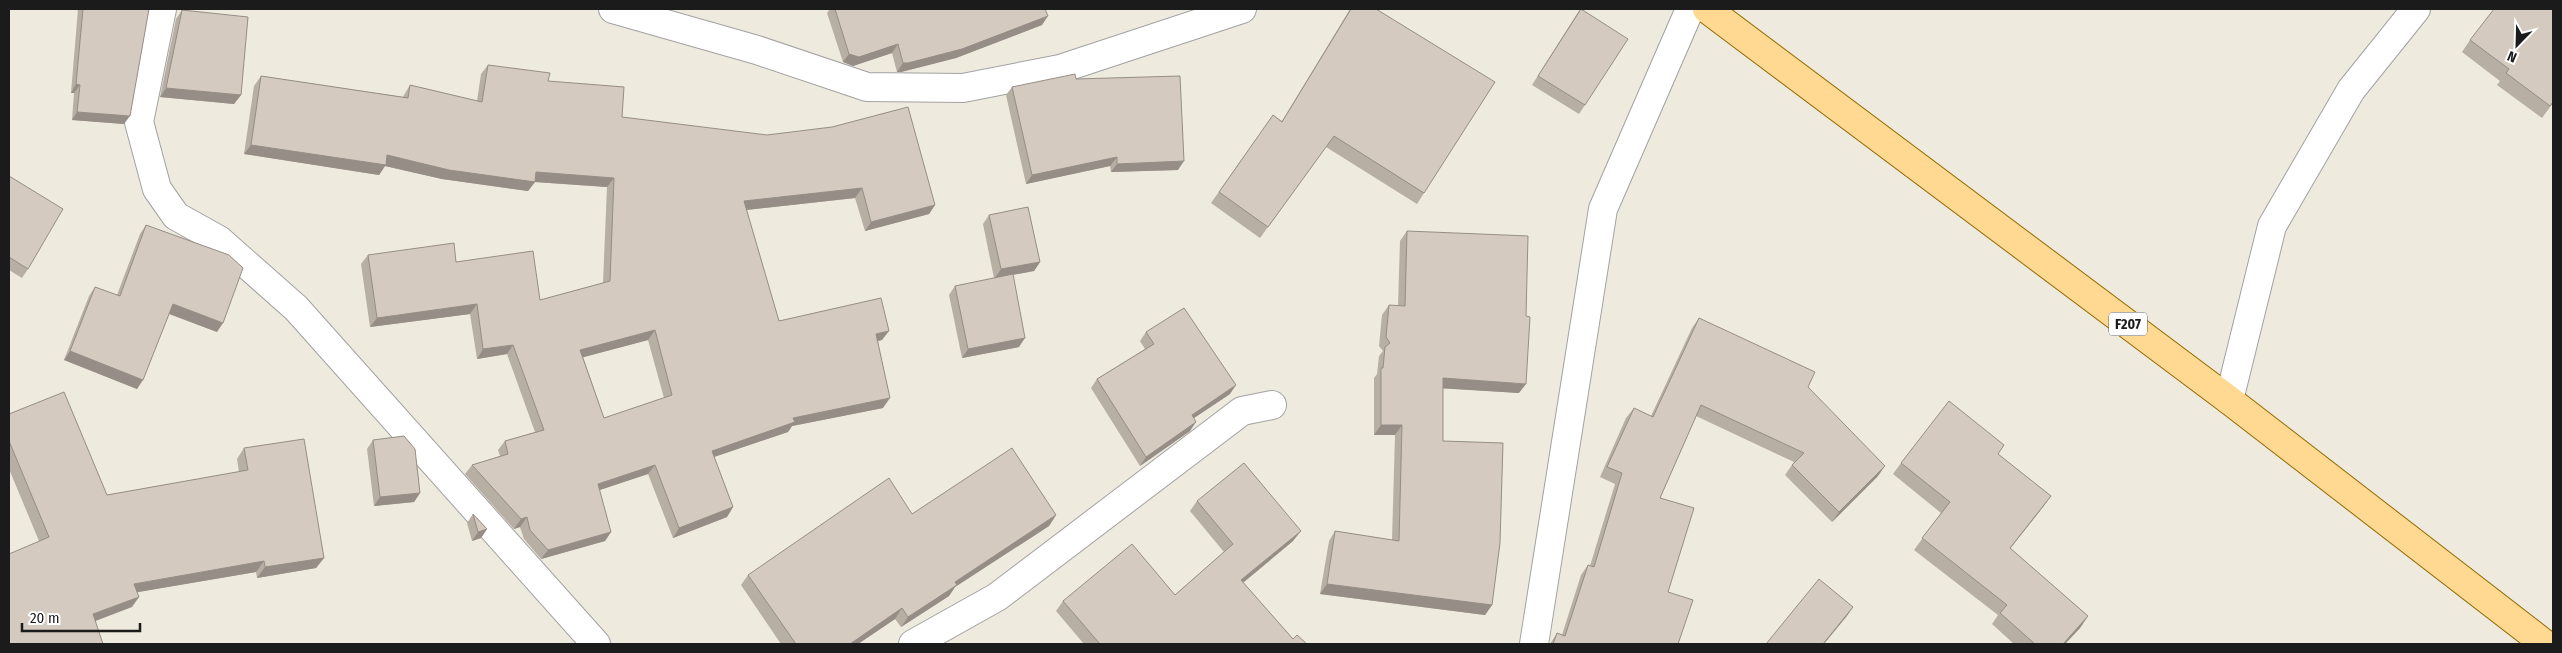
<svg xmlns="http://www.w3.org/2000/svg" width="2562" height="653" font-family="'Fira Sans Condensed',sans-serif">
<rect width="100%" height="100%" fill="#eeeade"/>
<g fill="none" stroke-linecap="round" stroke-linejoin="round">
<g stroke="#a2a2a2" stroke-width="30">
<g id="minor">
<path d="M 162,9 L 139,122 L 157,189 L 176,216 L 219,240 L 296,308 L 596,644"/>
<path d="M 613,9 L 757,50 L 867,87 L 963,88 L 1060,69 L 1242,9"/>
<path d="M 2229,400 L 2272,226 L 2351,90 L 2416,9"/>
<path d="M 913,644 L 997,597 L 1242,411 L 1272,405"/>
<path d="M 1534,644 L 1603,209 L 1690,9"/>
</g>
</g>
<g stroke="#916b00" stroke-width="30">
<path id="major" d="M 1707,9 L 2229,400 L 2545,644"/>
</g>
<use href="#minor" stroke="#fff" stroke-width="28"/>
<use href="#major" stroke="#ffd892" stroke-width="28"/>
</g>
<g fill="#b7aea4" fill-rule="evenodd">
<path d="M 78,9 L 149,9 L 124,124 L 72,120 L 74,93 L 71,93 Z"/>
<path d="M 830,9 L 1045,9 L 1042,25 L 956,58 L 901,72 L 897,72 L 892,53 L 853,66 L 843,62 L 827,13 Z"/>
<path d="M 1350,9 L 1376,9 L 1424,193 L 1417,204 L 1326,147 L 1260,238 L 1211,203 L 1273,115 L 1282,121 Z"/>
<path d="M 1580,9 L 1585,105 L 1579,114 L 1532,85 Z"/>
<path d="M 2553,9 L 2553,103 L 2542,118 L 2497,85 L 2500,81 L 2462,52 L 2470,40 Z"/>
<path d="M 182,10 L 241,95 L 234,104 L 160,97 L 176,19 Z"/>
<path d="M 488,65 L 548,81 L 622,117 L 935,205 L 929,214 L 865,231 L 855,198 L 746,210 L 779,321 L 882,340 L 878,341 L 883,408 L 792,426 L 788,432 L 714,457 L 733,507 L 727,517 L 673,538 L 648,474 L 599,490 L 611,532 L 605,541 L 541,559 L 524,539 L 520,527 L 514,529 L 465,474 L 472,465 L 500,456 L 498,450 L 505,441 L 535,432 L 507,354 L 477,359 L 470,314 L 370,327 L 361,264 L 368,255 L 456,262 L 540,300 L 603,283 L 607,187 L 535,182 L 528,191 L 442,179 L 385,166 L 379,175 L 244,154 L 254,86 L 261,76 L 403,97 L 404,95 L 410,85 L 477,101 L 481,74 ZM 648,340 L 664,398 L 604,418 L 583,357 Z"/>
<path d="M 1076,79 L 1178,170 L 1111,172 L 1110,166 L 1026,184 L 1006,95 L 1012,87 Z"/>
<path d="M 9,176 L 28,269 L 22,278 L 9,270 Z"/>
<path d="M 989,215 L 1040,262 L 1034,271 L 1013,275 L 1019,347 L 962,358 L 949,295 L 955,286 L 994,278 L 983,224 Z"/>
<path d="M 146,225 L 217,332 L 169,314 L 137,389 L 64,360 L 89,296 L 95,287 L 117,295 L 140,234 Z"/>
<path d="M 1407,231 L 1519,393 L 1443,388 L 1443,441 L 1492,605 L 1485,615 L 1320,594 L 1329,541 L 1335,531 L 1392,540 L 1395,435 L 1374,435 L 1374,378 L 1377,374 L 1379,356 L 1383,351 L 1379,346 L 1382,315 L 1389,305 L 1398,306 L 1400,241 Z"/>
<path d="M 1699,318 L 1808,387 L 1878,476 L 1832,522 L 1785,475 L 1794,462 L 1696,416 L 1660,498 L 1668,592 L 1678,644 L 1550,644 L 1557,633 L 1562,635 L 1581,575 L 1588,565 L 1590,566 L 1615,484 L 1600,477 L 1626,418 L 1634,408 L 1651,416 L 1692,328 Z"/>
<path d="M 1146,332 L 1230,394 L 1194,418 L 1190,431 L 1140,466 L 1091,388 L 1097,379 L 1145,349 L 1140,341 Z"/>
<path d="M 9,414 L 107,495 L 239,472 L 237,459 L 244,448 L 324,558 L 316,568 L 257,578 L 256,572 L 137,592 L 132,607 L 39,541 L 9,469 Z"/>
<path d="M 373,440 L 420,493 L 414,502 L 374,506 L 367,449 Z"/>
<path d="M 1998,454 L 2051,496 L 2043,507 L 2010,548 L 2088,616 L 2080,628 L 2065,644 L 2014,644 L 1992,624 L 1998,615 L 1914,550 L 1941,513 L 1893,474 L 1901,463 Z"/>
<path d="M 1197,501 L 1293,541 L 1243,583 L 1293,639 L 1307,644 L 1084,644 L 1056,611 L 1063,601 L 1175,595 L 1224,552 L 1190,511 Z"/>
<path d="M 473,514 L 487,529 L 481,538 L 472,541 L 467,523 Z"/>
<path d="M 912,514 L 1056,515 L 1049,526 L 955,587 L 949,596 L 901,627 L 895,619 L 858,644 L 781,644 L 741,585 L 748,575 Z"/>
</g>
<g fill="#958d86">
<path d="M 1048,16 L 1042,25 L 956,58 L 901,72 L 897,72 L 903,63 Z"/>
<path d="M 898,44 L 892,53 L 853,66 L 843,62 L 849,54 Z"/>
<path d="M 76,84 L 80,85 L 74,93 L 71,93 Z"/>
<path d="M 166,88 L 241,95 L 234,104 L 160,97 Z"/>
<path d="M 77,112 L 130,116 L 124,124 L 72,120 Z"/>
<path d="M 251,145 L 387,155 L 536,172 L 614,178 L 607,187 L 535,182 L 528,191 L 442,179 L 385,166 L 379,175 L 244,154 Z"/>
<path d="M 1117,157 L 1110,166 L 1026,184 L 1032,175 Z"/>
<path d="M 1184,161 L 1178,170 L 1111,172 L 1117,164 Z"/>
<path d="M 862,188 L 855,198 L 737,211 L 744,201 Z"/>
<path d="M 935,205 L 929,214 L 865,231 L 871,222 Z"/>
<path d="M 1040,262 L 1034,271 L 995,278 L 1001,269 Z"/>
<path d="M 173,304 L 223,323 L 217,332 L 167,313 Z"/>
<path d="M 477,304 L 470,314 L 370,327 L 377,318 Z"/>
<path d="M 655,330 L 648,340 L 573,360 L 580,350 Z"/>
<path d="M 889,331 L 882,340 L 869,343 L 876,334 Z"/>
<path d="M 1025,338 L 1019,347 L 962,358 L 968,349 Z"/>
<path d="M 513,345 L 507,354 L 477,359 L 483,349 Z"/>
<path d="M 70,351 L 143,380 L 137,389 L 64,360 Z"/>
<path d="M 1443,378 L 1526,384 L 1519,393 L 1436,388 Z"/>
<path d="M 1236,385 L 1230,394 L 1185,424 L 1192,415 Z"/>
<path d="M 890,398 L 883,408 L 792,426 L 788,432 L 705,460 L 712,451 L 793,418 Z"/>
<path d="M 1196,422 L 1190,431 L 1140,466 L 1146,457 Z"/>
<path d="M 1381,425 L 1402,425 L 1395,435 L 1374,435 Z"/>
<path d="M 655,465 L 648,474 L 591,493 L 598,484 Z"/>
<path d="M 1885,466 L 1878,476 L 1832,522 L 1839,512 Z"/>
<path d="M 420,493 L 414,502 L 374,506 L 380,497 Z"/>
<path d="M 2051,496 L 2043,507 L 2002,559 L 2010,548 Z"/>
<path d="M 733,507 L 727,517 L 673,538 L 679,528 Z"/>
<path d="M 1056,515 L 1049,526 L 955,587 L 949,596 L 901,627 L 908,617 L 955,582 Z"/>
<path d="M 527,517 L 520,527 L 514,529 L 521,519 Z"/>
<path d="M 487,529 L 481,538 L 472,541 L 478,532 Z"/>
<path d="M 1301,531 L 1293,541 L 1234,590 L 1241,580 Z"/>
<path d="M 611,532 L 605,541 L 541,559 L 548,550 Z"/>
<path d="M 324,558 L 316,568 L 257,578 L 265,567 Z"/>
<path d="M 264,561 L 256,572 L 127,594 L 134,584 Z"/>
<path d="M 1327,584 L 1492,605 L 1485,615 L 1320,594 Z"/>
<path d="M 139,597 L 132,607 L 85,625 L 93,614 Z"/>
<path d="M 1853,607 L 1847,616 L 1824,644 L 1823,644 Z"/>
<path d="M 902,608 L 895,619 L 858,644 L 850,644 Z"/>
<path d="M 2088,616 L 2080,628 L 2065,644 L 2063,644 Z"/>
</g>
<g fill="#d5cabf" stroke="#958d86" fill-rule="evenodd">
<path d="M 83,9 L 149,9 L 130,116 L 77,112 L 80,85 L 76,84 Z"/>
<path d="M 835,9 L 1045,9 L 1048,16 L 962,49 L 908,63 L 903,63 L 898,44 L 859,57 L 849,54 Z"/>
<path d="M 1351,9 L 1376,9 L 1495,82 L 1424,193 L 1334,136 L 1268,227 L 1219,192 L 1273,115 L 1282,122 Z"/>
<path d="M 1581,9 L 1628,39 L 1585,105 L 1538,76 Z"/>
<path d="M 2494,9 L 2553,9 L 2553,102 L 2550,106 L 2506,73 L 2509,69 L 2470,40 Z"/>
<path d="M 182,10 L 248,17 L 241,95 L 166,88 Z"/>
<path d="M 488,65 L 550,73 L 548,81 L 624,87 L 622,117 L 767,135 L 832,127 L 908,107 L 935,205 L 871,222 L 862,188 L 744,201 L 779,321 L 881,298 L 889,331 L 876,334 L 890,398 L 793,418 L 795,422 L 712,451 L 733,507 L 679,528 L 655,465 L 598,484 L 611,532 L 548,550 L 530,530 L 527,517 L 521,519 L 472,465 L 508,454 L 505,441 L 544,430 L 513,345 L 483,349 L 477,304 L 377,318 L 368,255 L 454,243 L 456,262 L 533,251 L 540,300 L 610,281 L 614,178 L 536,172 L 535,182 L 449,170 L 387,155 L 386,165 L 251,145 L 261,76 L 408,98 L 410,85 L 482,102 ZM 655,330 L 672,395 L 604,418 L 580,350 Z"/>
<path d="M 1075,74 L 1076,79 L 1180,76 L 1184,161 L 1117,164 L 1117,157 L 1032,175 L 1012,87 Z"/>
<path d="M 9,176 L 63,209 L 28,269 L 9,257 Z"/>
<path d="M 1028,207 L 1040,262 L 1001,269 L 989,215 Z"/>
<path d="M 146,225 L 229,255 L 243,268 L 223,323 L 173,304 L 143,380 L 70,351 L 95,287 L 120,296 Z"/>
<path d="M 1407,231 L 1528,236 L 1526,316 L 1530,317 L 1526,384 L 1443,378 L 1443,441 L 1503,443 L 1500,543 L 1492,605 L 1327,584 L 1335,531 L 1399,541 L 1402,425 L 1381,425 L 1381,368 L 1383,368 L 1385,347 L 1390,343 L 1386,337 L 1389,305 L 1405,306 Z"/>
<path d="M 1013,274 L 1025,338 L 968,349 L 955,286 Z"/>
<path d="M 1184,308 L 1236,385 L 1192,415 L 1196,422 L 1146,457 L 1097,379 L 1154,344 L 1146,332 Z"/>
<path d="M 1699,318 L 1815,372 L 1808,387 L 1885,466 L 1839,512 L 1792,465 L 1804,453 L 1701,405 L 1660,498 L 1694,508 L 1668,592 L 1693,600 L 1678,644 L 1553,644 L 1557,633 L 1565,636 L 1588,565 L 1594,567 L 1622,473 L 1607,467 L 1634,408 L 1653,417 Z"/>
<path d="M 64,392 L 107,495 L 248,470 L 244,448 L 304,439 L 324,558 L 265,567 L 264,561 L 134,584 L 139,597 L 93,614 L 103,644 L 9,644 L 9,554 L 49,537 L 9,441 L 9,414 Z"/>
<path d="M 1949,401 L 2004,445 L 1998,454 L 2051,496 L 2010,548 L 2088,616 L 2063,644 L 2035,644 L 2000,613 L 2007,605 L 1922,538 L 1950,502 L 1901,463 Z"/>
<path d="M 404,436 L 415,449 L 420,493 L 380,497 L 373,440 Z"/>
<path d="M 1012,448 L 1056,515 L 955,582 L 957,585 L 908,617 L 902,608 L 850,644 L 796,644 L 748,575 L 889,478 L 912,514 Z"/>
<path d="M 1244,463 L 1301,531 L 1241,580 L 1293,639 L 1297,635 L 1307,644 L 1100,644 L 1063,601 L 1132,544 L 1175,595 L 1233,544 L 1197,501 Z"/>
<path d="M 473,514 L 487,529 L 478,532 Z"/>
<path d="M 1819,579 L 1853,607 L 1823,644 L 1766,644 Z"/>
</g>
<g text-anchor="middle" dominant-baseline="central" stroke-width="5" stroke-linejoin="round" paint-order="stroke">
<rect fill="#fff" stroke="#5f5f5f" stroke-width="1" x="2109" y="312.5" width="38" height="23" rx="4"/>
<g font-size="14" font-weight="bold" fill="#1b1b1b">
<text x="2128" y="324">F207</text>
</g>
</g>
<rect width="2562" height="653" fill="none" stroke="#1b1b1b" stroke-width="20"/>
<g transform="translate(2517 45) rotate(203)" stroke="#ffffff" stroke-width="4" paint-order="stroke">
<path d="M0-4L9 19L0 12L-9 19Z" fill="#1b1b1b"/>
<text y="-8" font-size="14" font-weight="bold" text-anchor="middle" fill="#1b1b1b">N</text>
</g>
<path d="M22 623v8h118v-8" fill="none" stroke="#1b1b1b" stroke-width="2.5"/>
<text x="30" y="623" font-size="15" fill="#1b1b1b" stroke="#ffffff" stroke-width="4" paint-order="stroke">20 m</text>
</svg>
